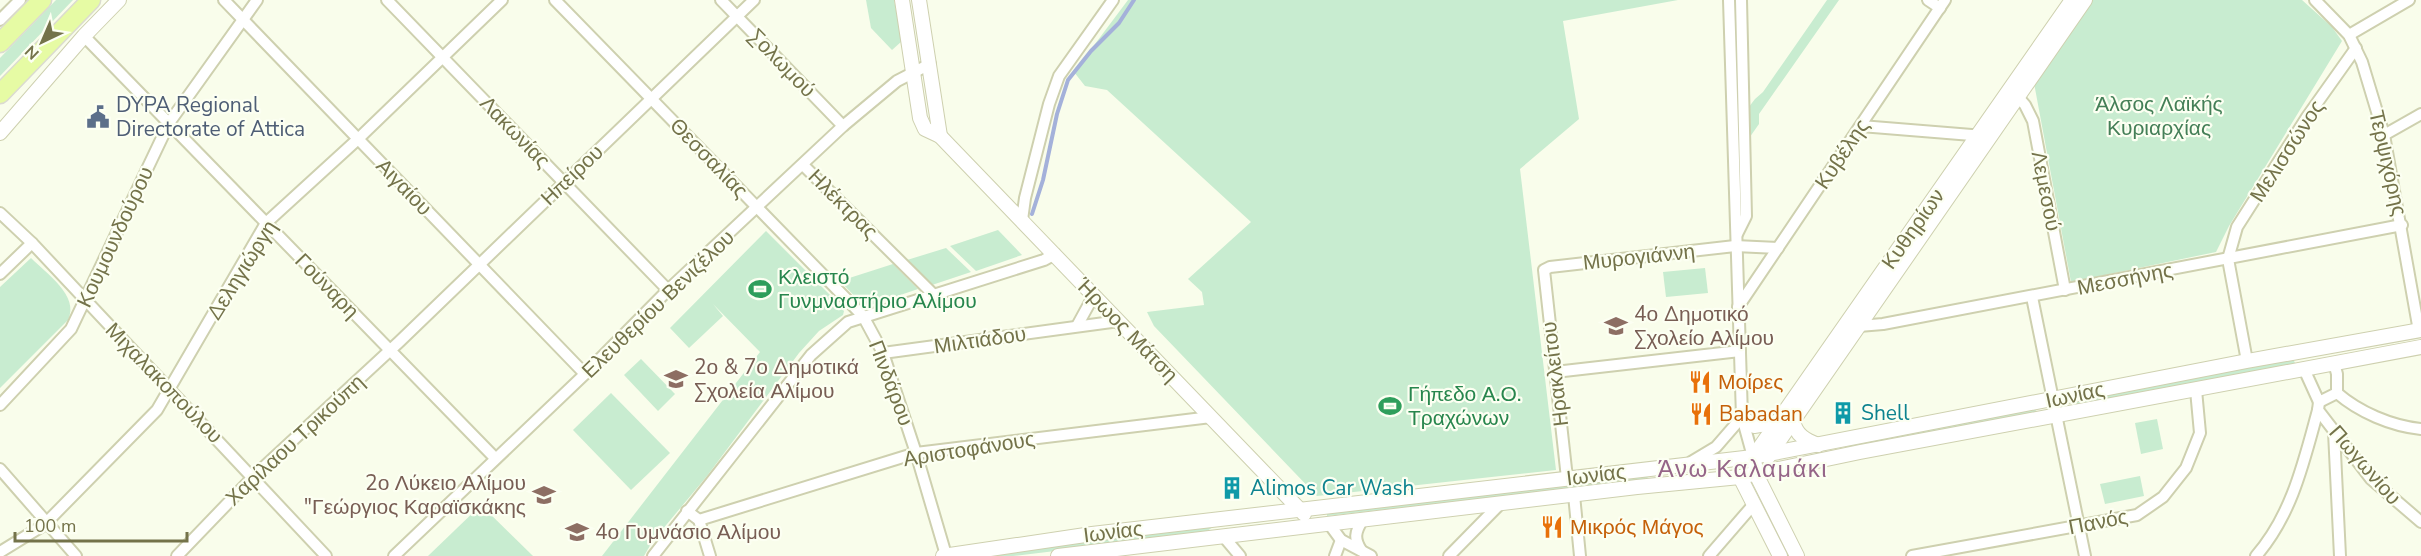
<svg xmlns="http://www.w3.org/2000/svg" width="2421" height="556" font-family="'Nunito Sans',sans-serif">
<rect width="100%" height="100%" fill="#f9fdeb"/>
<g fill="#c8ecd0">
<path d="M 56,0 L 73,0 L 0,76 L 0,58 Z"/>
<path d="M 866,0 L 894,0 L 902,41 L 892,50 L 871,28 Z"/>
<path d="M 1128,0 L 1678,0 L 1563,21 L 1579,119 L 1520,169 L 1556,470 L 1317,496 L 1154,326 L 1147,312 L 1204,305 L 1202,292 L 1188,279 L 1251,222 L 1107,90 L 1085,86 L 1074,72 Z"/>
<path d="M 1827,0 L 1839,0 L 1759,114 L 1759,124 L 1740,151 L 1738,149 L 1736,24 L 1737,22 L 1742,116 L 1755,99 L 1763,92 Z"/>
<path d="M 2091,0 L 2302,0 L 2332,27 L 2342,41 L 2229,226 L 2216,252 L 2071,282 L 2034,83 Z"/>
<path d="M 998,230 L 1022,255 L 976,271 L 950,246 Z"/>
<path d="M 766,231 L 840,305 L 844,311 L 843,315 L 819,331 L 799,353 L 707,476 L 652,542 L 644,556 L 602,556 L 760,352 L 713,304 L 723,316 L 689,348 L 670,328 Z"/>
<path d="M 946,248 L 971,272 L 932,285 L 907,260 Z"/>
<path d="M 31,258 C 46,273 80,296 68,320 L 0,388 L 0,287 Z"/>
<path d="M 893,264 L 918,289 L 865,307 L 840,281 Z"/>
<path d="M 1705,268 L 1708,293 L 1666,297 L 1663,272 Z"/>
<path d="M 641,359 L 675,394 L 658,411 L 624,375 Z"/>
<path d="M 2293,359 L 2295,363 L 2292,366 L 2076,408 L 2073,405 L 2075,399 Z"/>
<path d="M 611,393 L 670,453 L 631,490 L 573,430 Z"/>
<path d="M 2034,409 L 2039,413 L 1800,461 L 1800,457 L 1845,448 L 1853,442 Z"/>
<path d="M 2157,419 L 2163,449 L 2141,454 L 2135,423 Z"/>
<path d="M 1651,473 L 1651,476 L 1642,480 L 1327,516 L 1327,511 Z"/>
<path d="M 2140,476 L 2144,496 L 2105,504 L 2100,484 Z"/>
<path d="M 481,505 L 533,556 L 428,556 Z"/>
<path d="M 1260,520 L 1261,522 L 1213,527 L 1204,533 L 1013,556 L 971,556 Z"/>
</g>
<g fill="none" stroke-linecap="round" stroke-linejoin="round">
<path stroke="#a4b1da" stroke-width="4" d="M 1032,214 L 1043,180 L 1057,114 L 1068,80 L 1091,51 L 1119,23 L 1134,0"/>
<g stroke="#ced0af" stroke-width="14">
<g id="minor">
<path d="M 224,0 L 585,374"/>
<path d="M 387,0 L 668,290"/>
<path d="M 555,0 L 863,316 L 883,353 L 916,453 L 946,555"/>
<path d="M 721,0 L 843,126"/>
<path d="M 1729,0 L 1742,417 L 1753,457"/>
<path d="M 1928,0 L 1940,8"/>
<path d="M 2315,0 L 2349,35 L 2362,62 L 2384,135 L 2419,331"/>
<path d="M 0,20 L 20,0"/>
<path d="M 2349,35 L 2409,0"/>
<path d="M 84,36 L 495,458"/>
<path d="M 2018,97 L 2025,105 L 2033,121 L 2065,290"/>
<path d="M 1861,126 L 1984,136"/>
<path d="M 2384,135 L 2421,114"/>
<path d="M 803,165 L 934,295"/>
<path d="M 0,213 L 32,243 L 326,556"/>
<path d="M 1022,220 L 1025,198 L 1049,104 L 1059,76 L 1113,0"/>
<path d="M 1737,234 L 1746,216 L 1741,0"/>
<path d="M 0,274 L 32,243"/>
<path d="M 2032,297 L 2085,556"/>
<path d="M 1738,307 L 1945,0"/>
<path d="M 1854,323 L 1859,326 L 1883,324 L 2402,225"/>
<path d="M 1077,326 L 1094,295"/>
<path d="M 883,353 L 1119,321"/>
<path d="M 2247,361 L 2228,259 L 2237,227 L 2307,117 L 2356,48"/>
<path d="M 2304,369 L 2319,402 L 2337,393 L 2337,374 L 2334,363"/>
<path d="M 1555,372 L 1740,351"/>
<path d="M 2337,393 C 2359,412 2391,426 2421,429"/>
<path d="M 2319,402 L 2318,410 L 2371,479 L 2421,522"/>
<path d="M 0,405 L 71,329 L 169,123 L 257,0"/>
<path d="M 2334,432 L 2340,556"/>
<path d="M 1691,462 L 1716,447 L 1742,417"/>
<path d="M 0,469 L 76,556"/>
<path d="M 1567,478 L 1544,270 L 1550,267 L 1735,246 L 1778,248"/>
<path d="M 1574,495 L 1580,556"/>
<path d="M 687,511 L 699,520 L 710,556"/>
<path d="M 699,520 L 916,453 L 1211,417"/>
<path d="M 1330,525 L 1341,540 L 1371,556"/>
<path d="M 1224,537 L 1240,556"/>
<path d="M 1361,550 C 1354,539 1355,532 1362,521"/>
<path d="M 0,552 L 44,525 L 157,410 L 266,223 L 358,139 L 502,0"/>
<path d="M 177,556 L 253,477 L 399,342 L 754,0"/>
<path d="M 394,556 L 585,374 L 668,290 L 843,126 L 897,81 L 930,64"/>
<path d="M 653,556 L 811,355 L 848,322 L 1044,260 L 1055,254"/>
<path d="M 1335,556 L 1341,540"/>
<path d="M 1449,556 L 1500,504"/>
<path d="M 1709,556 L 1754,504"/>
<path d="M 1912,556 L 2137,515 L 2163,497 L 2186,468 L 2200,433 L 2196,390"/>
<path d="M 2256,556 C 2292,515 2304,461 2318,410"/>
</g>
</g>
<g stroke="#ced0af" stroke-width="16">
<g id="tertiary">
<path d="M 902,0 L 920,118 L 925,129 L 940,136 L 1304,514"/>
<path d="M 919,0 L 940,136"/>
<path d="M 0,133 L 84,36 L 119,0"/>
<path d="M 1742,417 L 1754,426 L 1778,422"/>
<path d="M 1793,421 C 1796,435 1805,440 1818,445"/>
<path d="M 1768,457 L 2085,0"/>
<path d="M 1751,460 L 2072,0"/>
<path d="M 1755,465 L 1756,474 L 1797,556"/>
<path d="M 1740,477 L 1780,556"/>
<path d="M 943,556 L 1092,534 L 1753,457 L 2247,361 L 2421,330"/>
<path d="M 1058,556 L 1637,487 L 1740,477 L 1860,452 L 2421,347"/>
</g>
</g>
<g stroke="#dbdbd0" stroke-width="21">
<g id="primary">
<path d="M 0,43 L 42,0"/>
<path d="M 0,94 L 91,0"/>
</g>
</g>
<use href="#minor" stroke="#fff" stroke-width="10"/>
<use href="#tertiary" stroke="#fff" stroke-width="14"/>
<use href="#primary" stroke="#e6fba4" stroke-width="18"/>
</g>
<defs>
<g id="civic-bare" transform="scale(1.8)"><path d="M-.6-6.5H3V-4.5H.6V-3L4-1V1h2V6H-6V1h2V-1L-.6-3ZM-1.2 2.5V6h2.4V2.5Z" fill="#5c6f8a" stroke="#fcfff2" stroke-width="2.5" paint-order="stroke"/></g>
<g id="stadium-bare" transform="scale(1.8)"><path d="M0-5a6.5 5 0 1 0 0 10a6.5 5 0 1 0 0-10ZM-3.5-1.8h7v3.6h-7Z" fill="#2e9e5b" stroke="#fcfff2" stroke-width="2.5" paint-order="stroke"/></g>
<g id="school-bare" transform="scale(1.8)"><path d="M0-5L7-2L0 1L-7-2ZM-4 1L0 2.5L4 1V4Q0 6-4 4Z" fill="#8d6e63" stroke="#fcfff2" stroke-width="2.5" paint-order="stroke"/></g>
<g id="restaurant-bare" transform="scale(1.8)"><path d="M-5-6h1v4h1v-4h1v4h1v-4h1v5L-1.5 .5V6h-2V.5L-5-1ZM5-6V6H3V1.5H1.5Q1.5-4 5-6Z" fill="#e8710a" stroke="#fcfff2" stroke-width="2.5" paint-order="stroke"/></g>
<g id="building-bare" transform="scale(1.8)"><path d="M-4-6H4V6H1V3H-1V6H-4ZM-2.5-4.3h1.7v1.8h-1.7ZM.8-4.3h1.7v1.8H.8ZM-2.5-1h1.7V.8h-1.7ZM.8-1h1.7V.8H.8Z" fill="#0f9aa8" stroke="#fcfff2" stroke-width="2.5" paint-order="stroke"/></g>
</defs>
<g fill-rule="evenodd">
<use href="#civic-bare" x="98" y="117"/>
<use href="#stadium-bare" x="760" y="289"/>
<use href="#school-bare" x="1616" y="326"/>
<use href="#school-bare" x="676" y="379"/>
<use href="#restaurant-bare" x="1700" y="382"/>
<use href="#stadium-bare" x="1390" y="406"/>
<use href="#building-bare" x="1843" y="413"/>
<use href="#restaurant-bare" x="1701" y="414"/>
<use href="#building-bare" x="1232" y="488"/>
<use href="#school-bare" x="544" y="495"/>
<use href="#restaurant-bare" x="1552" y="527"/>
<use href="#school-bare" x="577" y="532"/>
</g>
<g text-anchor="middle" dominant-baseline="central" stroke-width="4.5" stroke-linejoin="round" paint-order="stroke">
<g font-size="21" fill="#74734a" stroke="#fcfff2">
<text transform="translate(782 63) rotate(46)">Σολωμού</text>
<text transform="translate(515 132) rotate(46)">Λακωνίας</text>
<text transform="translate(2287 151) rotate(-57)">Μελισσώνος</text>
<text transform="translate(1842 154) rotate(-56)">Κυβέλης</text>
<text transform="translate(709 158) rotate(46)">Θεσσαλίας</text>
<text transform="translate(2388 163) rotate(77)">Τερψιχόρης</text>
<text transform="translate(572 175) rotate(-44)">Ηπείρου</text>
<text transform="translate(404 187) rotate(46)">Αιγαίου</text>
<text transform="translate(2046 191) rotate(79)">Λεμεσού</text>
<text transform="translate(843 204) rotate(45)">Ηλέκτρας</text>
<text transform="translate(1913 229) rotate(-55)">Κυθηρίων</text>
<text transform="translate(115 237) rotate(-65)">Κουμουνδούρου</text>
<text transform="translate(1639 257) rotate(-6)">Μυρογιάννη</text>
<text transform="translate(242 270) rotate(-58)">Δεληγιώργη</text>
<text transform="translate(2125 279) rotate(-11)">Μεσσήνης</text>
<text transform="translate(327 286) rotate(46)">Γούναρη</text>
<text transform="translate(658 304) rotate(-44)">Ελευθερίου Βενιζέλου</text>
<text transform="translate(1127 330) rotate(46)">Ήρωος Μάτση</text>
<text transform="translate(980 340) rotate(-8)">Μιλτιάδου</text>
<text transform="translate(1555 374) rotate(-97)">Ηρακλείτου</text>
<text transform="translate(164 383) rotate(46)">Μιχαλακοπούλου</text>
<text transform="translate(891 383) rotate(69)">Πινδάρου</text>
<text transform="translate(2075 395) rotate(-12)">Ιωνίας</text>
<text transform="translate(295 440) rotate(-43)">Χαρίλαου Τρικούπη</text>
<text transform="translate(969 449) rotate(-9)">Αριστοφάνους</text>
<text transform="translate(2365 465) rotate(49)">Πωγωνίου</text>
<text transform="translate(1596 475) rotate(-7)">Ιωνίας</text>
<text transform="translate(2098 522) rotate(-11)">Πανός</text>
<text transform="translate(1113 532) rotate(-7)">Ιωνίας</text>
</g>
<g font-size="21" fill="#447f57" stroke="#fcfff2">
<text x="2159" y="104">Άλσος Λαϊκής<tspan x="2159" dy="24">Κυριαρχίας</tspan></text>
</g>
<g font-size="21" fill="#4e5e75" stroke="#fcfff2" text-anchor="start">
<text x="116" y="105">DYPA Regional<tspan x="116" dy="24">Directorate of Attica</tspan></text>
</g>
<g font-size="21" fill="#27864d" stroke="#fcfff2" text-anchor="start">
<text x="778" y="277">Κλειστό<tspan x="778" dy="24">Γυνμναστήριο Αλίμου</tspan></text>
<text x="1408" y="394">Γήπεδο Α.Ο.<tspan x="1408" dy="24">Τραχώνων</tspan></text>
</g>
<g font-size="21" fill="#785e54" stroke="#fcfff2" text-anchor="start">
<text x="1634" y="314">4ο Δημοτικό<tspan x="1634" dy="24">Σχολείο Αλίμου</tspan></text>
<text x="694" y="367">2ο &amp; 7ο Δημοτικά<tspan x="694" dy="24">Σχολεία Αλίμου</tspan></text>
<text x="526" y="483" text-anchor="end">2ο Λύκειο Αλίμου<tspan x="526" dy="24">"Γεώργιος Καραϊσκάκης</tspan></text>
<text x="595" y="532">4ο Γυμνάσιο Αλίμου</text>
</g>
<g font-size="21" fill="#c56008" stroke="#fcfff2" text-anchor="start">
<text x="1718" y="382">Μοίρες</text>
<text x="1719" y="414">Babadan</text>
<text x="1570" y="527">Μικρός Μάγος</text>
</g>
<g font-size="21" fill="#0d838f" stroke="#fcfff2" text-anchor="start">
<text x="1861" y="413">Shell</text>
<text x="1250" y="488">Alimos Car Wash</text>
</g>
<g font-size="24" letter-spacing="1.5" fill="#956588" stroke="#fcfff2">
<text x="1743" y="469">Άνω Καλαμάκι</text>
</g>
</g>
<g transform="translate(42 42) rotate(224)" stroke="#fcfff2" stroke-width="4.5" paint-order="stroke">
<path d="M0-4.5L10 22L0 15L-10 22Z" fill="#74734a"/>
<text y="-9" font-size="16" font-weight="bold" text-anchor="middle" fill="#74734a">N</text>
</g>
<path d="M15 532v9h172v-9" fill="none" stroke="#74734a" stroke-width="3"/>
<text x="24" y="532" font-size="18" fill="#74734a" stroke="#fcfff2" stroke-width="4.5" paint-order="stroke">100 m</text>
</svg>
